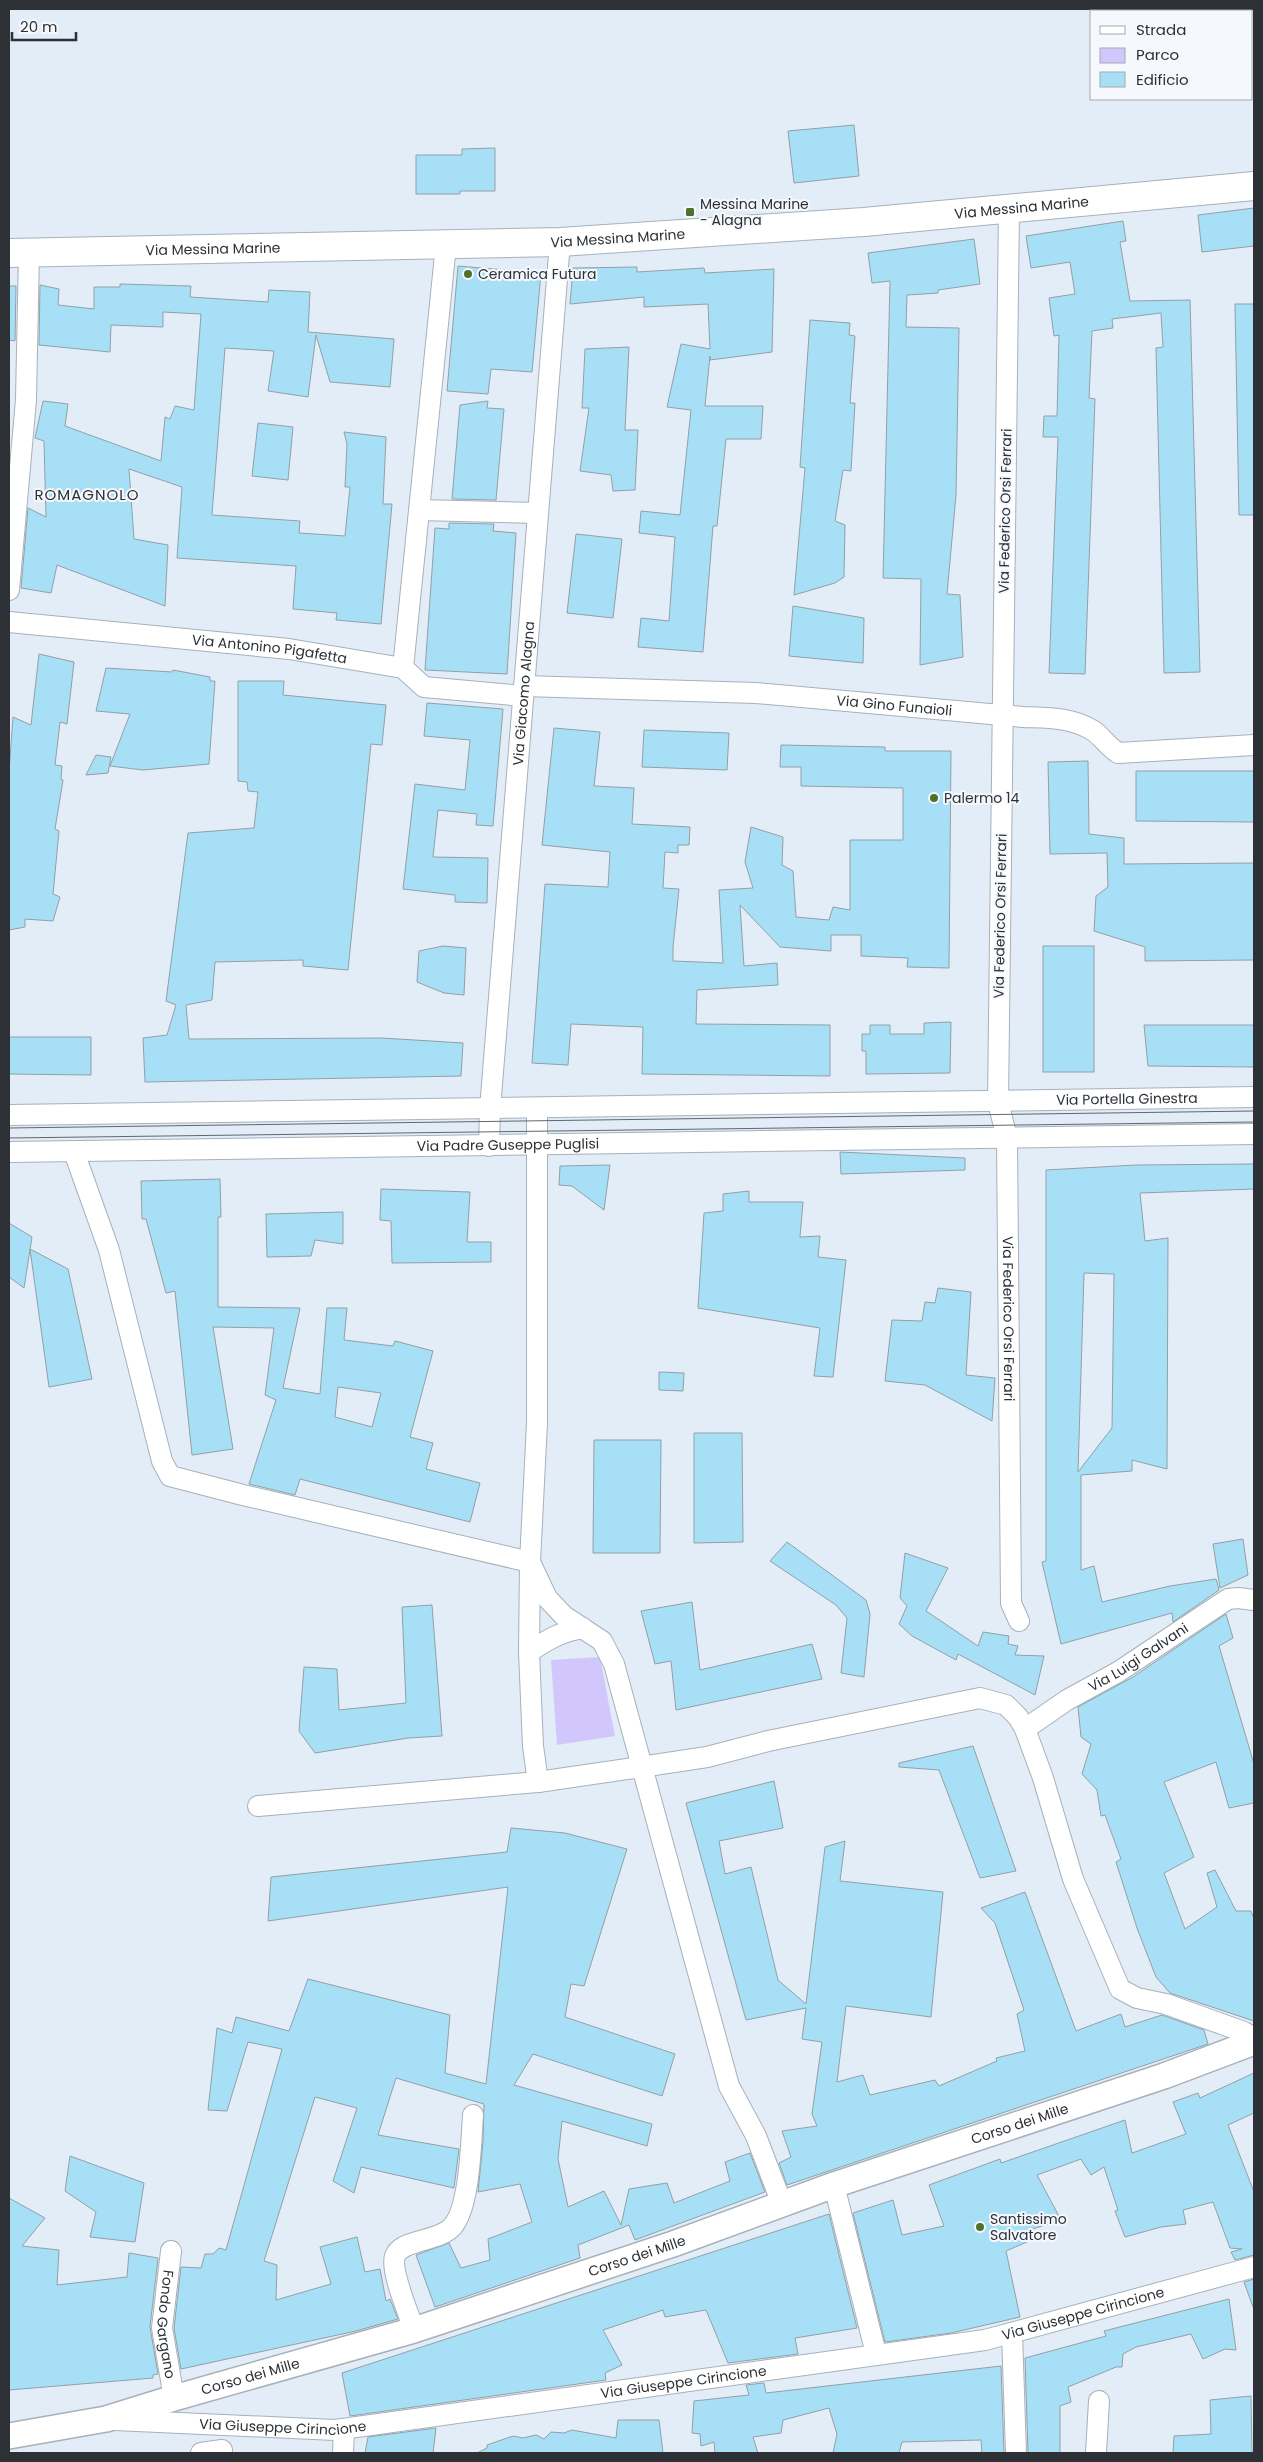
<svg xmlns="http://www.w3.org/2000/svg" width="1263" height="2462" font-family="Poppins,sans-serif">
<rect width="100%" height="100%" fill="#e2edf7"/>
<path fill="#d2c7fd" d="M 600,1657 L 615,1736 L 557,1745 L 551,1660 Z"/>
<g fill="#a7e0f6" stroke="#92a0a6" fill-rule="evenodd">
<path d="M 854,125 L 859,176 L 794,183 L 788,131 Z"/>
<path d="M 495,148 L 495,191 L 460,191 L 460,194 L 416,194 L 416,155 L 462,155 L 462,149 Z"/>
<path d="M 1254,208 L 1254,246 L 1202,252 L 1198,215 Z"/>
<path d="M 1123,221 L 1126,241 L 1120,242 L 1130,301 L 1190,300 L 1200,672 L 1164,673 L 1156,348 L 1163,347 L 1161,313 L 1112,319 L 1113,328 L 1092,331 L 1089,398 L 1095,399 L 1085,674 L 1049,673 L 1058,437 L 1043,437 L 1044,416 L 1057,416 L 1059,335 L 1054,336 L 1049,298 L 1075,294 L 1070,262 L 1031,268 L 1026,236 Z"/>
<path d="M 974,239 L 980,284 L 938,290 L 938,293 L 907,295 L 906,327 L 959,328 L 956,495 L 947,594 L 960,595 L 963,657 L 920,665 L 921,579 L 883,578 L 890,281 L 872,283 L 868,253 Z"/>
<path d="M 458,266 L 541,273 L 532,372 L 491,369 L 488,394 L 447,391 Z"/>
<path d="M 637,267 L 637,272 L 704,268 L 705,273 L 774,269 L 772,352 L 710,360 L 710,356 L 705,406 L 763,406 L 761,439 L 726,439 L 717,526 L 713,526 L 703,652 L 638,647 L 641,618 L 669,621 L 675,537 L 639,533 L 641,511 L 680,515 L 691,410 L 667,407 L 681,344 L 710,349 L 708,304 L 644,307 L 644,297 L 570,304 L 573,268 Z"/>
<path d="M 120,284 L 191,286 L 190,297 L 268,302 L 269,290 L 310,292 L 308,332 L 394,339 L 390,387 L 330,382 L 316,335 L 308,397 L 268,391 L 274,351 L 225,348 L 212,515 L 300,521 L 299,533 L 345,536 L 350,487 L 345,487 L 347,444 L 344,432 L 386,437 L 383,504 L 392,504 L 381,624 L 336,620 L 337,613 L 293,609 L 296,566 L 177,558 L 182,487 L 129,469 L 134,539 L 168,545 L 165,606 L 57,565 L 51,593 L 21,588 L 28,508 L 46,517 L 44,441 L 35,438 L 43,401 L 68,404 L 65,426 L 161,461 L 165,417 L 170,419 L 175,406 L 194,410 L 201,314 L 163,312 L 163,327 L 111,325 L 110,352 L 39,345 L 40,285 L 59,289 L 58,305 L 94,309 L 94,287 L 120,287 Z"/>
<path d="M 9,286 L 16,286 L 15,341 L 9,340 Z"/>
<path d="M 1235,304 L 1254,304 L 1254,515 L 1239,515 Z"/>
<path d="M 810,320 L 850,323 L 849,335 L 855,336 L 850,403 L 855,403 L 851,471 L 843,470 L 835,521 L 845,525 L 844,577 L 835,583 L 794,595 L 805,468 L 800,467 Z"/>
<path d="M 629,347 L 625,430 L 638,430 L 635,490 L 613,491 L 611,475 L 580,471 L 589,408 L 582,408 L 585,349 Z"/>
<path d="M 488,401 L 487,408 L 504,409 L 496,500 L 452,499 L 460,405 Z"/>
<path d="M 258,423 L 293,427 L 288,480 L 252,476 Z"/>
<path d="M 449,523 L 494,524 L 493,531 L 516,533 L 507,674 L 425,670 L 435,528 L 449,529 Z"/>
<path d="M 576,534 L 622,539 L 613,618 L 567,613 Z"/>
<path d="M 793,606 L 864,618 L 863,663 L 789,656 Z"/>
<path d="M 39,654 L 74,662 L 67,724 L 60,722 L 55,765 L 62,766 L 61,779 L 63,780 L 55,829 L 59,831 L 53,894 L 60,897 L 53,921 L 25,919 L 25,927 L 9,930 L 9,772 L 13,717 L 31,725 Z"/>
<path d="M 106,668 L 172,672 L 173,670 L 210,677 L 210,681 L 215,681 L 209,764 L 143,770 L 110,766 L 130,714 L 96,711 Z"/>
<path d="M 238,681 L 284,681 L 283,695 L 386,705 L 382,745 L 371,744 L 348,970 L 303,966 L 303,960 L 215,962 L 212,1000 L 186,1005 L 189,1039 L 382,1038 L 463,1043 L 461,1076 L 145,1082 L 143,1038 L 167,1035 L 176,1005 L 166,1001 L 188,833 L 254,828 L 258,792 L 248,791 L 247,782 L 238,781 Z"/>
<path d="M 427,703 L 503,709 L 493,826 L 476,825 L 477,814 L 438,810 L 433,857 L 488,858 L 487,903 L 455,902 L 455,895 L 403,889 L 415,784 L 465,790 L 470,740 L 424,736 Z"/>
<path d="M 554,728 L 600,732 L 594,786 L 634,788 L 632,824 L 690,827 L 689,845 L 678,845 L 678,853 L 665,852 L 663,888 L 679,889 L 673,947 L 673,961 L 723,963 L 719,890 L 753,888 L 745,862 L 751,827 L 783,837 L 782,865 L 793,871 L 796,917 L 829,920 L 833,907 L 850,910 L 850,840 L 903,840 L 903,788 L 801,786 L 801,767 L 780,767 L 781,745 L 885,747 L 885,751 L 951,751 L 949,968 L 907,967 L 908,958 L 861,956 L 861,935 L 831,935 L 831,951 L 780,947 L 740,905 L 744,966 L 777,963 L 778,985 L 697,990 L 696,1024 L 830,1025 L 830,1076 L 642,1074 L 643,1027 L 571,1024 L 568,1065 L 532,1063 L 545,884 L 608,887 L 610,852 L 542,845 Z"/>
<path d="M 644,730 L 729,733 L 727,770 L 642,767 Z"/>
<path d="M 96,755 L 111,757 L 108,773 L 86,775 Z"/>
<path d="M 1088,761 L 1089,834 L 1124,838 L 1124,864 L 1254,863 L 1254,960 L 1145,961 L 1145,947 L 1094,931 L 1096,896 L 1108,887 L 1107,853 L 1050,854 L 1048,762 Z"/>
<path d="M 1136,771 L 1254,771 L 1254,822 L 1136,821 Z"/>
<path d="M 443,946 L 466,948 L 464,995 L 444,993 L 417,982 L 419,951 Z"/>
<rect x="1043" y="946" width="51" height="126"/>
<path d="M 951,1022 L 950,1073 L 866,1074 L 866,1051 L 862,1051 L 862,1034 L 870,1034 L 870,1025 L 890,1025 L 890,1034 L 924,1034 L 924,1023 Z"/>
<path d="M 1144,1025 L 1254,1025 L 1254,1067 L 1148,1066 Z"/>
<path d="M 9,1037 L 91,1037 L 91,1075 L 9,1074 Z"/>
<path d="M 840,1152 L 965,1158 L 965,1170 L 841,1174 Z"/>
<path d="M 1254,1164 L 1254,1189 L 1140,1193 L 1145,1241 L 1168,1238 L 1167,1469 L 1132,1460 L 1132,1471 L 1081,1475 L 1081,1570 L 1094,1566 L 1102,1602 L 1170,1586 L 1216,1579 L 1219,1590 L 1173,1622 L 1172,1613 L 1061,1644 L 1042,1562 L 1046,1561 L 1046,1170 L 1136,1165 ZM 1084,1273 L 1114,1274 L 1112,1428 L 1078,1472 Z"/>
<path d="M 610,1165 L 604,1210 L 572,1186 L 559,1185 L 560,1166 Z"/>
<path d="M 220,1179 L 221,1217 L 218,1217 L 218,1307 L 300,1308 L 283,1388 L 320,1394 L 327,1308 L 347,1308 L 344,1340 L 393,1346 L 395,1341 L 433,1351 L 410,1437 L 433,1443 L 426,1469 L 480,1483 L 470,1522 L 300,1479 L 295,1495 L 249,1484 L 276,1400 L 265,1395 L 274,1328 L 213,1327 L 233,1449 L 192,1455 L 175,1291 L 166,1293 L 146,1219 L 142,1219 L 141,1181 ZM 338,1387 L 381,1393 L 372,1427 L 335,1417 Z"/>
<path d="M 381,1189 L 470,1192 L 467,1242 L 491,1242 L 491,1262 L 392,1263 L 391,1221 L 380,1220 Z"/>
<path d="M 749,1191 L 749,1202 L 803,1202 L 800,1237 L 820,1236 L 818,1257 L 846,1260 L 833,1377 L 814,1376 L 820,1328 L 698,1308 L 704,1213 L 723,1211 L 723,1194 Z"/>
<path d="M 343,1212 L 343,1244 L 315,1240 L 311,1256 L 267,1257 L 266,1214 Z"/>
<path d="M 9,1223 L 32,1237 L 24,1288 L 9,1277 Z"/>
<path d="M 30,1249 L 68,1269 L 92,1379 L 49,1387 Z"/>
<path d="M 938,1288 L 971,1292 L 966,1375 L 995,1378 L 992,1421 L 925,1385 L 885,1381 L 892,1320 L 922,1321 L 925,1302 L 935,1303 Z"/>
<path d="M 659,1372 L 684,1373 L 683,1391 L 659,1390 Z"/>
<path d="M 694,1433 L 742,1433 L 743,1542 L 694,1543 Z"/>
<path d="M 594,1440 L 661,1440 L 660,1553 L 593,1553 Z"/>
<path d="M 1243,1539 L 1248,1575 L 1220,1588 L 1213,1544 Z"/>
<path d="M 787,1542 L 866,1600 L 870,1614 L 864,1677 L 841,1673 L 847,1618 L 836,1605 L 770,1561 Z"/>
<path d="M 905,1553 L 948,1568 L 926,1611 L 978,1646 L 983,1632 L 1009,1636 L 1008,1644 L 1018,1646 L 1015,1655 L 1044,1656 L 1035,1695 L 958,1654 L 956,1660 L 912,1636 L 899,1624 L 907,1606 L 900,1598 Z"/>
<path d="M 692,1602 L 700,1670 L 812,1644 L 822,1679 L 676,1710 L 671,1661 L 655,1664 L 641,1611 Z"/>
<path d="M 432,1605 L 442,1736 L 408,1738 L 315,1753 L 299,1731 L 304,1667 L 337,1669 L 339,1710 L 406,1703 L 402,1607 Z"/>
<path d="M 1226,1614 L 1233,1638 L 1219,1646 L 1254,1764 L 1254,1803 L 1229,1808 L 1216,1762 L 1164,1782 L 1194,1857 L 1164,1873 L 1185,1929 L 1217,1907 L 1207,1873 L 1215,1870 L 1236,1911 L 1251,1911 L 1254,1919 L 1254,2021 L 1170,1993 L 1156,1977 L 1137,1928 L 1116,1862 L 1121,1859 L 1105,1815 L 1101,1816 L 1097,1790 L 1082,1774 L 1091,1744 L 1081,1737 L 1078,1707 L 1133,1677 Z"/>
<path d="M 973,1746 L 1009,1851 L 1016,1871 L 980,1878 L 939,1770 L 899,1767 L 899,1763 Z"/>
<path d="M 774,1781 L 783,1828 L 719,1841 L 725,1874 L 751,1867 L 778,1980 L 806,2004 L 825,1847 L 845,1841 L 840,1881 L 943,1892 L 931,2017 L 846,2006 L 837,2082 L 863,2075 L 870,2095 L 935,2080 L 939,2086 L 997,2061 L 996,2058 L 1025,2051 L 1017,2014 L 1024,2010 L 995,1923 L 981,1908 L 1025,1892 L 1076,2031 L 1121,2014 L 1125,2027 L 1162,2015 L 1204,2030 L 1208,2044 L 787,2185 L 779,2163 L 791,2157 L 782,2131 L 817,2126 L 812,2114 L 822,2042 L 802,2039 L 806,2008 L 746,2020 L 686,1803 Z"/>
<path d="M 511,1828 L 565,1833 L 627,1849 L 584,1986 L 571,1984 L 565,2017 L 675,2054 L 662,2096 L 533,2054 L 514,2085 L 652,2124 L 647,2146 L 562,2121 L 558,2159 L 568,2207 L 604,2191 L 621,2225 L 629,2189 L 667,2183 L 674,2203 L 730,2181 L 725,2162 L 750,2153 L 765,2192 L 635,2240 L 629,2225 L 578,2245 L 580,2258 L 435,2307 L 416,2255 L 449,2243 L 461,2268 L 490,2260 L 488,2239 L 532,2222 L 520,2184 L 478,2192 L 483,2142 L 484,2104 L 396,2078 L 378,2135 L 459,2149 L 454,2188 L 361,2167 L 354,2193 L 333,2181 L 357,2108 L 315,2097 L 264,2261 L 277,2265 L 276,2300 L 331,2284 L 320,2247 L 357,2237 L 365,2272 L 380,2269 L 386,2301 L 390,2299 L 398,2319 L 356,2331 L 181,2369 L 174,2328 L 181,2267 L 201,2268 L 205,2254 L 213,2254 L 219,2248 L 226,2250 L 282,2049 L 248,2042 L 227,2111 L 208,2110 L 217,2028 L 232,2033 L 236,2017 L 289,2031 L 308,1979 L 450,2015 L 445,2073 L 486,2084 L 508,1887 L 268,1921 L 271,1877 L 507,1852 Z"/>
<path d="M 1254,2073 L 1254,2113 L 1228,2125 L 1254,2192 L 1254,2255 L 1235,2260 L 1231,2252 L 1242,2249 L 1230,2248 L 1213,2202 L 1183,2210 L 1186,2224 L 1161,2227 L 1125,2237 L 1115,2211 L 1118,2210 L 1104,2167 L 1091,2175 L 1081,2159 L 1037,2175 L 1061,2220 L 1023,2232 L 1027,2242 L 1006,2251 L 1020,2317 L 951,2333 L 885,2342 L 853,2213 L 893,2200 L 902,2235 L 944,2226 L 929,2185 L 1000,2159 L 1001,2163 L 1125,2120 L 1132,2153 L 1186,2134 L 1173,2102 L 1198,2093 L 1200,2098 Z"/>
<path d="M 70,2156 L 144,2183 L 135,2242 L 90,2237 L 96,2212 L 65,2191 Z"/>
<path d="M 9,2198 L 45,2218 L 22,2246 L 59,2250 L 57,2285 L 127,2277 L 129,2253 L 158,2258 L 150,2327 L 158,2374 L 153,2375 L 153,2378 L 9,2390 Z"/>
<path d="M 829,2214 L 857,2328 L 795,2338 L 798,2354 L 728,2363 L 706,2310 L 665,2317 L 663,2310 L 603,2330 L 622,2365 L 605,2373 L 606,2380 L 350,2416 L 342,2373 Z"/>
<path d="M 1254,2279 L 1254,2306 L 1253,2307 L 1244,2282 Z"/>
<path d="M 1229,2299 L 1236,2350 L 1225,2349 L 1203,2359 L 1191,2334 L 1136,2347 L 1123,2354 L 1122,2367 L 1116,2367 L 1068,2387 L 1071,2402 L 1060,2406 L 1060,2453 L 1028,2453 L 1025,2358 L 1106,2336 L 1104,2331 Z"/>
<path d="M 1001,2366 L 1004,2453 L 982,2453 L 981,2440 L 902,2442 L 899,2453 L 833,2453 L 837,2434 L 829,2408 L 783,2420 L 781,2433 L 753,2437 L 758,2453 L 715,2453 L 714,2442 L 701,2446 L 700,2434 L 692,2433 L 694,2401 L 749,2395 L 746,2385 L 764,2383 L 766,2393 Z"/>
<path d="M 1251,2396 L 1252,2453 L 1173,2453 L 1174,2436 L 1211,2434 L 1210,2400 Z"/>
<path d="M 618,2420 L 659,2420 L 663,2453 L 477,2453 L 487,2448 L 487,2445 L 513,2436 L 523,2438 L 536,2435 L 544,2439 L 551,2432 L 564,2433 L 572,2430 L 616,2438 Z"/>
<path d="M 436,2428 L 433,2453 L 365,2453 L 368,2437 Z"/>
</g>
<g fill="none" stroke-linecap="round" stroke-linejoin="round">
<g stroke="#a7b1ba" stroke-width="22">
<g id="minor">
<path id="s1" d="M 1009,208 L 998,1102 L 1007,1138 L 1011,1603 L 1019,1621"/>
<path d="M 419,510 L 538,513"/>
<path d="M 9,590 L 26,400 L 29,253"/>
<path id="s2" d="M 9,622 L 289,649 L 403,668 L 424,687 L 523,696"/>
<path d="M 403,668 L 446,245"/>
<path id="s3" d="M 524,686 L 756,693 L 1023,717 C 1047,718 1071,717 1092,730 C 1100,734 1107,746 1118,753 L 1254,745"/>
<path d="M 537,1108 L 537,1423 L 530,1562 L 529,1652 L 533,1746 L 538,1782"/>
<path id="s4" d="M 9,1115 L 1254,1097"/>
<path id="s5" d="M 489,1146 L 490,1109 L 560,242"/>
<path id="s6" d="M 9,1152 L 1254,1134"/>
<path d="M 74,1152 L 109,1250 L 162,1461 L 170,1476 L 243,1495 L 530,1562"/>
<path d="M 530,1562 L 547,1598 L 564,1616 L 602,1641 L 614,1664 L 729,2086 L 756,2136 L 782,2204"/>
<path d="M 529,1652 C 547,1640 562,1631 583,1628"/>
<path id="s7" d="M 1025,1729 L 1067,1700 L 1118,1672 L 1228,1599 L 1238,1598 L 1254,1600"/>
<path d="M 258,1806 L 538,1782 L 641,1767 L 707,1757 L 768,1741 L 980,1698 L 1006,1705 L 1018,1717 L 1025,1729 L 1043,1778 L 1073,1879 L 1120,1989 L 1137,1998 L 1166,2004 L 1244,2032 L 1254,2038"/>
<path d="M 834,2185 L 876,2354"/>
<path id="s8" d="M 171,2251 L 162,2328 L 174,2398"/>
<path d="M 414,2330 C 409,2314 390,2271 395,2256 C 399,2246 411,2244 420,2241 C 430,2238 445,2235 452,2227 C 470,2208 471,2142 473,2115"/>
<path d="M 1012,2333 L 1016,2453"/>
<path id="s9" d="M 115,2420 L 335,2430 L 985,2340 L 1254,2267"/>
<path d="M 201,2453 L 222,2450"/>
<path d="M 343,2453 L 344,2429"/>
<path d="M 1096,2453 L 1099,2401"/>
</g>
</g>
<g stroke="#a7b1ba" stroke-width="28">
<g id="tertiary">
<path id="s10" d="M 9,2436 L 106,2419 L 174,2398 L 414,2330 L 673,2244 L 834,2185 L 1164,2076 L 1254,2042"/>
</g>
</g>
<g stroke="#a7b1ba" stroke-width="30">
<g id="secondary">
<path id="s11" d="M 9,253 L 560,242 L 864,222 L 1254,186"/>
</g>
</g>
<use href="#minor" stroke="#fff" stroke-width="20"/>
<use href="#tertiary" stroke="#fff" stroke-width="25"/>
<use href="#secondary" stroke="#fff" stroke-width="28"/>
<g stroke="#61676d" stroke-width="1">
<path d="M 9,1128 L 1254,1111"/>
<path d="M 9,1138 L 1254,1122"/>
</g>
</g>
<g fill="#4f7129" stroke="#f5f9fd" stroke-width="2">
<rect x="685" y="207" width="10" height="10" rx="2.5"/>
<circle cx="468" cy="274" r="5"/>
<circle cx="934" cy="798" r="5"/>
<circle cx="980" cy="2227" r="5"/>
</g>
<g text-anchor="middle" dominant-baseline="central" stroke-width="4" stroke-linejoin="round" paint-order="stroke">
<g font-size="14" fill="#2d3135" stroke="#f5f9fd" text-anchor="start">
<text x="700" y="204">Messina Marine<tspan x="700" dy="16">- Alagna</tspan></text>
<text x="478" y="274">Ceramica Futura</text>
<text x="944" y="798">Palermo 14</text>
<text x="990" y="2219">Santissimo<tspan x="990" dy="16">Salvatore</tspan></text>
</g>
<g font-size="14" fill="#2d3135" stroke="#f5f9fd">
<text stroke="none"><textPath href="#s11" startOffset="1014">Via Messina Marine</textPath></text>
<text stroke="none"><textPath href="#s11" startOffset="609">Via Messina Marine</textPath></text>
<text stroke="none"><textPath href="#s11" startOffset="204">Via Messina Marine</textPath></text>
<text transform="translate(1005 511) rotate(-89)">Via Federico Orsi Ferrari</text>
<text stroke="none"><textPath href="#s2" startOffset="262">Via Antonino Pigafetta</textPath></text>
<text stroke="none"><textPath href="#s5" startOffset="454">Via Giacomo Alagna</textPath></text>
<text stroke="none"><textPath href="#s3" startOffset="371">Via Gino Funaioli</textPath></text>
<text transform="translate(1000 916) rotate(-89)">Via Federico Orsi Ferrari</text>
<text stroke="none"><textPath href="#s4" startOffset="1118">Via Portella Ginestra</textPath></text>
<text stroke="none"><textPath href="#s6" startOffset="499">Via Padre Guseppe Puglisi</textPath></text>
<text stroke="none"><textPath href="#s1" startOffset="1112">Via Federico Orsi Ferrari</textPath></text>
<text stroke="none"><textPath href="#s7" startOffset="134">Via Luigi Galvani</textPath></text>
<text stroke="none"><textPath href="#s10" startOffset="1059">Corso dei Mille</textPath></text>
<text stroke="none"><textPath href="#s10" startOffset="654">Corso dei Mille</textPath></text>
<text stroke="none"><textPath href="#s9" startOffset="978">Via Giuseppe Cirincione</textPath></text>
<text stroke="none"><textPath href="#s8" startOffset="74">Fondo Gargano</textPath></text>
<text stroke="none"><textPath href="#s10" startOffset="249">Corso dei Mille</textPath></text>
<text stroke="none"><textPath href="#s9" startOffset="572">Via Giuseppe Cirincione</textPath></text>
<text stroke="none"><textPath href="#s9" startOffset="168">Via Giuseppe Cirincione</textPath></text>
</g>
<g font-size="15" letter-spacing="1" fill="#2d3135" stroke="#f5f9fd">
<text x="87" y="494">ROMAGNOLO</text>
</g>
</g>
<rect width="1263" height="2462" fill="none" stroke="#2d3135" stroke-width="20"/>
<rect x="1090" y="10" width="162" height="90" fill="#f5f9fd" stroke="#a5a9ad"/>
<rect x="1100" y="26" width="25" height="8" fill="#ffffff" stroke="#a5a9ad"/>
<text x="1136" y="35" font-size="15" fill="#2d3135">Strada</text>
<rect x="1100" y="48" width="25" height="15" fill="#d2c7fd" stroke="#a5a9ad"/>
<text x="1136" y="60" font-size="15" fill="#2d3135">Parco</text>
<rect x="1100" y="72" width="25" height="15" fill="#a7e0f6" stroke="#a5a9ad"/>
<text x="1136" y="85" font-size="15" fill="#2d3135">Edificio</text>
<path d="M12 32v8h64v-8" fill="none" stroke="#2d3135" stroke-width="2.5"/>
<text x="20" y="32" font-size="15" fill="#2d3135" stroke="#f5f9fd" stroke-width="4" paint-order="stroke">20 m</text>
</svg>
